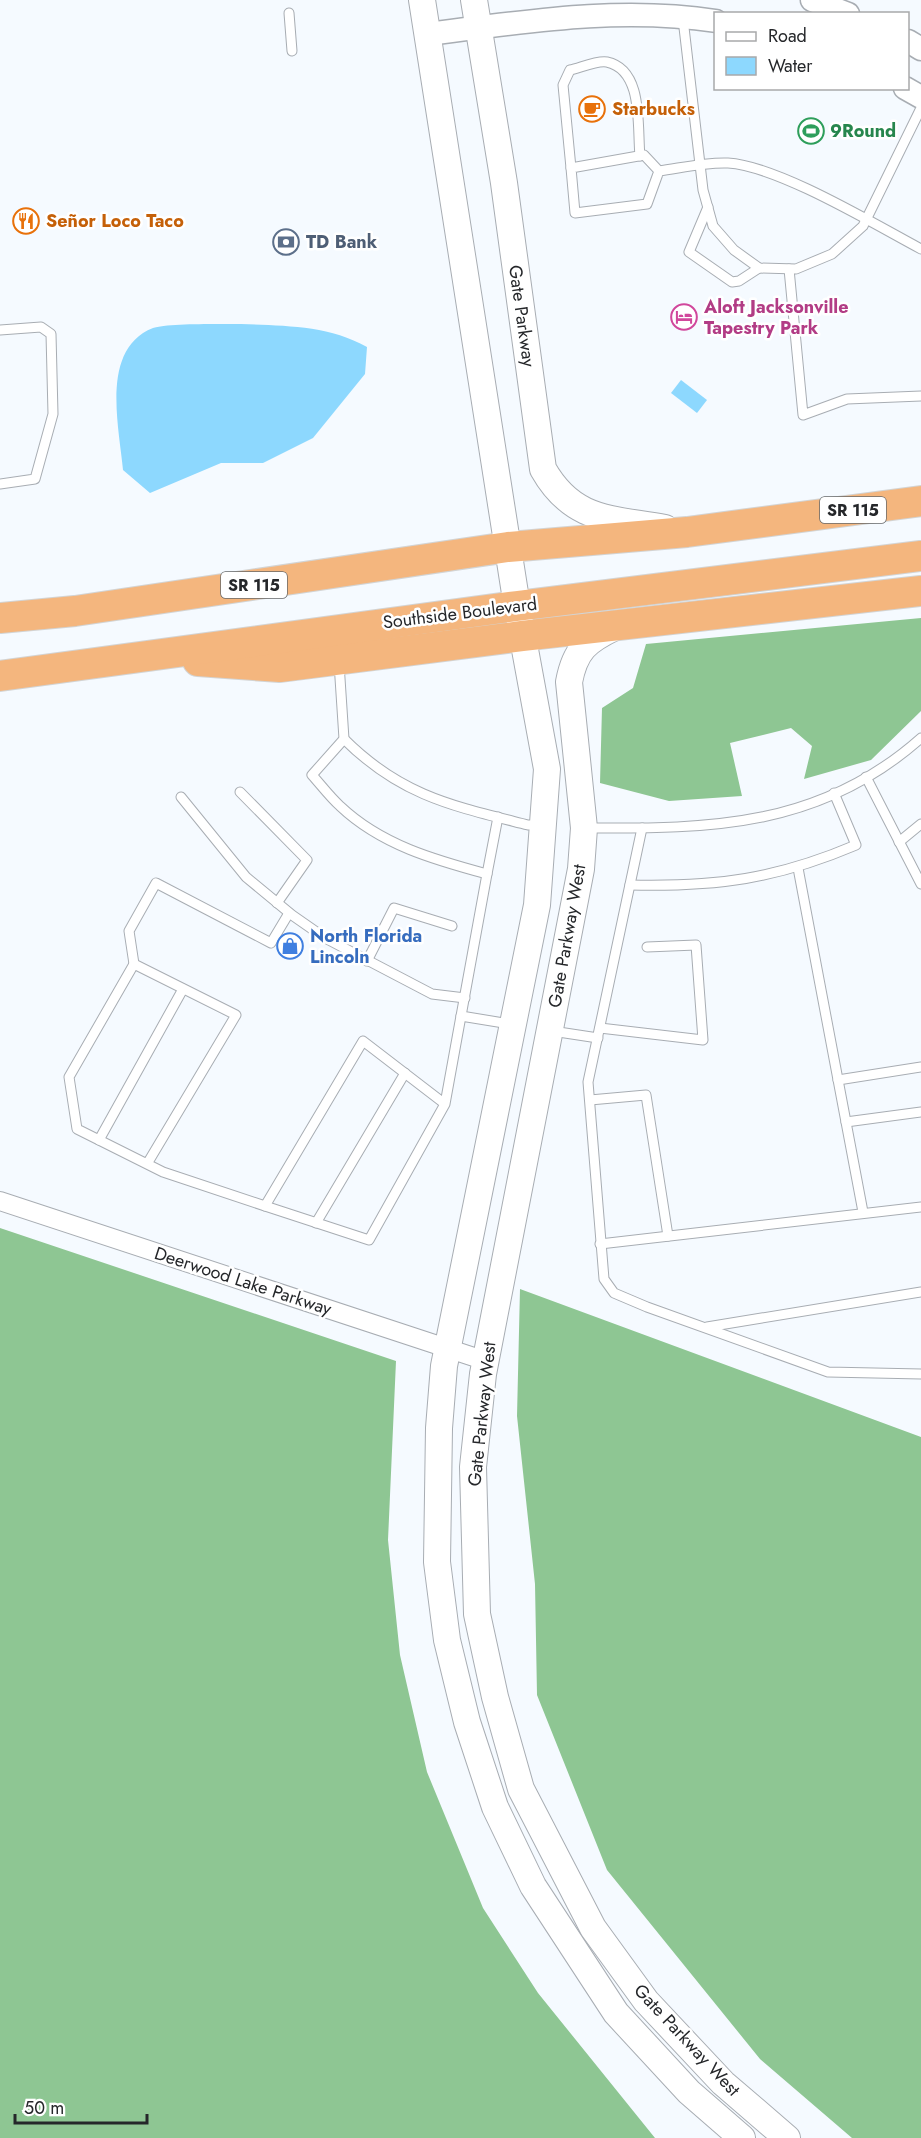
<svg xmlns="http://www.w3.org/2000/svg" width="921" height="2138" font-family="Jost,sans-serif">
<rect width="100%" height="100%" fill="#f5faff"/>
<g fill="#8ec693">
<path d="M 921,618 L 921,711 L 871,760 L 804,779 L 812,746 L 791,728 L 730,743 L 742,796 L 669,801 L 600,783 L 602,708 L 633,688 L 646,644 Z"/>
<path d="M 0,1228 L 396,1361 L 388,1540 L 400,1655 L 427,1772 L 483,1908 L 538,1993 L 655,2138 L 0,2138 Z"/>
<path d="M 520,1289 L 921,1437 L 921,2138 L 852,2138 L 760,2059 L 607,1870 L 537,1695 L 535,1584 L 517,1416 Z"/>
</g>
<g fill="#8dd8fe">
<path d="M 241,324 C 284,326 328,325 367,347 L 365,374 L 313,438 L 263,463 L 221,463 L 150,493 L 123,470 C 119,426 100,349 153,328 C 166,323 223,324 241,324 Z"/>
<path d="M 681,380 L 707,400 L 697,413 L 671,393 Z"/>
</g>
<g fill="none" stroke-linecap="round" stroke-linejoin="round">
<g stroke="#a8adb3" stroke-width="11">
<g id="service">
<path d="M 289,13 L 292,51"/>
<path d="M 683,19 L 703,190 L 713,226 L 734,250 L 759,268 L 796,269 L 832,254 L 863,226 L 921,108"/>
<path d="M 571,168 L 563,85 L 570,70 C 580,68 597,60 607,62 C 644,70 637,127 640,156"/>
<path d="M 659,171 L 647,204 L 575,213 L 571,168 L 644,155 L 659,171 C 681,168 705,162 728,163 C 778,166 874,224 921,249"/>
<path d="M 708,207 L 689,252 L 732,282 L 739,281 L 759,268"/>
<path d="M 789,269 L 803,415 L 847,399 L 921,396"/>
<path d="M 0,330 L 41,327 L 51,334 L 53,414 L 35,479 L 0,484"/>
<path d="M 339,663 L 344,739 L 312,775 C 321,785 330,797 340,806 C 381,845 435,860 487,874 L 461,1016"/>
<path d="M 344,739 C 401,796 453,806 528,825 L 541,825"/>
<path d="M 866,777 L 921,884"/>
<path d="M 240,792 L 307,860 L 277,903"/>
<path d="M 181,797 L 246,877 L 292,915 L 325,938 L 432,994 L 465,998"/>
<path d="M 586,828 C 712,829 821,827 921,738"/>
<path d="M 642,828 L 588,1082 L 604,1279 L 614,1293 L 647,1307 L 828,1372 L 921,1374"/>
<path d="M 899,842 L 921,824"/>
<path d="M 798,868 L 863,1212"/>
<path d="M 487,874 L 498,817"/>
<path d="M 630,885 C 717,887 776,879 856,845 L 834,793"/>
<path d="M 367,961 L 394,908 L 452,926"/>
<path d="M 134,964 L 129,931 L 156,883 L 271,943 L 289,913"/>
<path d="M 600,1028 L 703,1040 L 696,945 L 647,947"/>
<path d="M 552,1031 L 598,1038"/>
<path d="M 838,1080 L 921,1067"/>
<path d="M 590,1100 L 646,1095 L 668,1236"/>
<path d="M 445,1104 L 363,1041 L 265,1206 L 369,1240 L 445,1104 L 461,1016 L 510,1024"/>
<path d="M 846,1122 L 921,1112"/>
<path d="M 99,1140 L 183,989"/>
<path d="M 147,1164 L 236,1015 L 134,964 L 69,1077 L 77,1129 L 163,1172 L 265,1206"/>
<path d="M 316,1223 L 405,1073"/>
<path d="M 600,1244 L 921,1207"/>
<path d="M 707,1327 L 921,1292"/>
</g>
</g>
<g stroke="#a8adb3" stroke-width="20">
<path id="minor" d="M 0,1201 L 486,1361"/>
</g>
<g stroke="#a8adb3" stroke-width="25">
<g id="tertiary">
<path d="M 812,0 L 848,14"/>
<path d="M 427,34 C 524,22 618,6 716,21"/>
<path d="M 908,41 L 921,49"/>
<path d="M 905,88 L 921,97"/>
</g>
</g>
<g stroke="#a8adb3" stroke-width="28">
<g id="secondary">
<path d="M 422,0 L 517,606 L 547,769 L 537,905 L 444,1366 L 439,1428 L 437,1562 L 447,1640 L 467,1722 L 495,1807 L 533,1886 L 616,2013 L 689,2092 L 742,2138"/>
<path d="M 474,0 L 504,183 L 543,469 C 573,522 611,518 665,528"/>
<path d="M 615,627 C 586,641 575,650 569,682 L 584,828 L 581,869 L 483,1374 L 473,1467 L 477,1614 L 495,1697 L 521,1789 L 593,1928 L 646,2001 L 723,2083 L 787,2138"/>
</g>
</g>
<g stroke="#d3d4d4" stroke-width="32">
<g id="trunk">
<path d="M 0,618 L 75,611 L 508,547 L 687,532 L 921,501"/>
<path d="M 198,661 L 280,667 L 522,636 L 921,591"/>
<path d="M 0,676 L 517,606 L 921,556"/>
</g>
</g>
<use href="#service" stroke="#fff" stroke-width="9"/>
<use href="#minor" stroke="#fff" stroke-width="18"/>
<use href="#tertiary" stroke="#fff" stroke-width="22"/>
<use href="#secondary" stroke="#fff" stroke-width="26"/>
<use href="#trunk" stroke="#f4b67e" stroke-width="30"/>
</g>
<defs>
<g id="cafe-ring" transform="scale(1.35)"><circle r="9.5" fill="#fff" stroke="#e8710a" stroke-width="1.5"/><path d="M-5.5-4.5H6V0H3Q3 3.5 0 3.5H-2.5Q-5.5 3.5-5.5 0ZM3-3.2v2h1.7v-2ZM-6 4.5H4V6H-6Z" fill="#e8710a"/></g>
<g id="stadium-ring" transform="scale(1.35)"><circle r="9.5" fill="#fff" stroke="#2e9e5b" stroke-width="1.5"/><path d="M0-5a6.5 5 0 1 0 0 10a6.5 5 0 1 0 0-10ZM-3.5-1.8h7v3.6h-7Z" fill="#2e9e5b"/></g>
<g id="restaurant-ring" transform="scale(1.35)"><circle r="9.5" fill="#fff" stroke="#e8710a" stroke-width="1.5"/><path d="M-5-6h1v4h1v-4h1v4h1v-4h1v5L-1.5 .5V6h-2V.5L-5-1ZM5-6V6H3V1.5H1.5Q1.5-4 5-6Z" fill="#e8710a"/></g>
<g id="bank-ring" transform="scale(1.35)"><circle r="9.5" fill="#fff" stroke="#5c6f8a" stroke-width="1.5"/><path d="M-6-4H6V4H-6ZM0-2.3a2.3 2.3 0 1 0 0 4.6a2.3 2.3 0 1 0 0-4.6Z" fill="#5c6f8a"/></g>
<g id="hotel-ring" transform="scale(1.35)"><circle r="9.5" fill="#fff" stroke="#d1479c" stroke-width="1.5"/><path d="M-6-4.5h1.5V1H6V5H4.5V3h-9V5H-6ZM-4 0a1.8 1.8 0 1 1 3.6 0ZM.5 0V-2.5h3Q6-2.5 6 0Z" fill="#d1479c"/></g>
<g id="shop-ring" transform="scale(1.35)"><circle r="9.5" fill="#fff" stroke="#3f7fe0" stroke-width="1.5"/><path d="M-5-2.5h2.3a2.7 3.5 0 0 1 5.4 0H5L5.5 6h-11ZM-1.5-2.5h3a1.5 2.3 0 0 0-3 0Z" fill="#3f7fe0"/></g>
</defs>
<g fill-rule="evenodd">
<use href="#cafe-ring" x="592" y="109"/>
<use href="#stadium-ring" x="811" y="131"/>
<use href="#restaurant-ring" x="26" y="221"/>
<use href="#bank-ring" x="286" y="242"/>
<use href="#hotel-ring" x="684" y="317"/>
<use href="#shop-ring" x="290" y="946"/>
</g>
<g text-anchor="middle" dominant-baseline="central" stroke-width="5" stroke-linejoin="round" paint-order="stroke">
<g fill="#fff" stroke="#66686a" stroke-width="1.5">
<rect x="820" y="497" width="66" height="26" rx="4.5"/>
<rect x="221" y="572" width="66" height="26" rx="4.5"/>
</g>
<g font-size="16" font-weight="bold" fill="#25272a">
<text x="853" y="510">SR 115</text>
<text x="254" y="585">SR 115</text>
</g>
<g font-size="18" font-weight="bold" fill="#c56008" stroke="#fff" text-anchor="start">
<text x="612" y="109">Starbucks</text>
<text x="46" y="221">Señor Loco Taco</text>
</g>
<g font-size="18" font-weight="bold" fill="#27864d" stroke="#fff" text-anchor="start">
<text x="830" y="131">9Round</text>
</g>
<g font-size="18" font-weight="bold" fill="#4e5e75" stroke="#fff" text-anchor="start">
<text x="306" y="242">TD Bank</text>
</g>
<g font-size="18" font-weight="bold" fill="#b23c85" stroke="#fff" text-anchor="start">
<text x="704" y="307">Aloft Jacksonville<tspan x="704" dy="21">Tapestry Park</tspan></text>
</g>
<g font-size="18" fill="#25272a" stroke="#fff">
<text transform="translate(522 316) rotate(82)">Gate Parkway</text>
<text transform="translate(460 613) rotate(-7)">Southside Boulevard</text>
<text transform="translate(567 936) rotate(-80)">Gate Parkway West</text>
<text transform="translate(243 1281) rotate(18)">Deerwood Lake Parkway</text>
<text transform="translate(482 1414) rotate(-84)">Gate Parkway West</text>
<text transform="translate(687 2040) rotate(47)">Gate Parkway West</text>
</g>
<g font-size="18" font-weight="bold" fill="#366cbe" stroke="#fff" text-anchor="start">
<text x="310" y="936">North Florida<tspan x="310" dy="21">Lincoln</tspan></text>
</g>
</g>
<rect x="714" y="12" width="195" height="78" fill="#ffffff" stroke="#a8a9aa" stroke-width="1.5"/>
<rect x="726" y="32" width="30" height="9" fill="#ffffff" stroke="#a8a9aa" stroke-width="1.5"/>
<text x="768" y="42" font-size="18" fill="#25272a">Road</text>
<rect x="726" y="57" width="30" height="18" fill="#8dd8fe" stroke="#a8a9aa" stroke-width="1.5"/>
<text x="768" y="72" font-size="18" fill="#25272a">Water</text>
<path d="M15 2114v9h132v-9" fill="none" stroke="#25272a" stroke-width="3"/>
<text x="24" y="2114" font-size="18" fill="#25272a" stroke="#ffffff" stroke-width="4.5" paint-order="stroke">50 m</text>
</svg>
